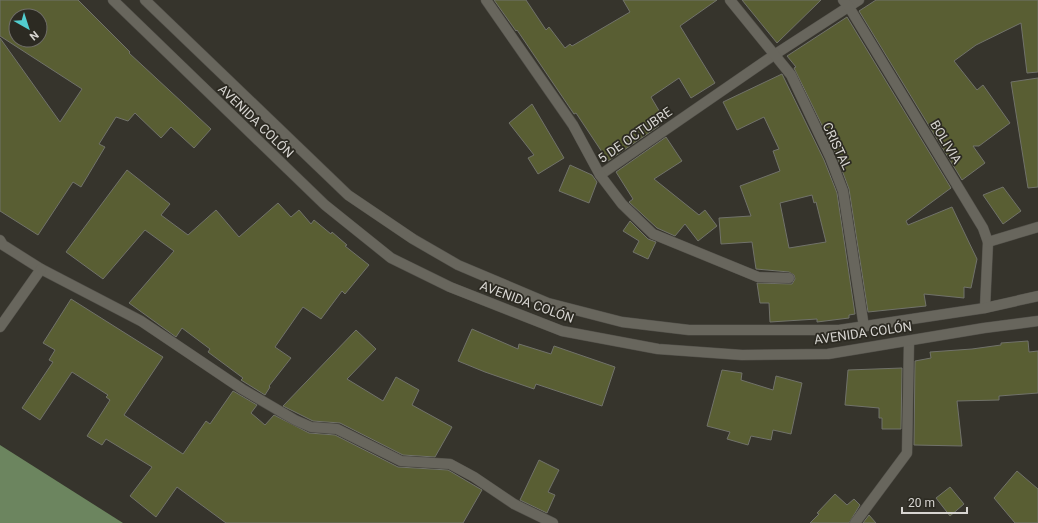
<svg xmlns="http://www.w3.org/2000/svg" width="1038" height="523" font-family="Roboto,sans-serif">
<rect width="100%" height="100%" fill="#36342c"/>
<path fill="#6c855f" d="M 0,445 L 123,523 L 0,523 Z"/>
<g fill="#595e33" stroke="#71726a" fill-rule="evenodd">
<path d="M 0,0 L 78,0 L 130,52 L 129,53 L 211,129 L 194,148 L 171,127 L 161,138 L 135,113 L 128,121 L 116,117 L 99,144 L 105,147 L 81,187 L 73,182 L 38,235 L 0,211 L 0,38 L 60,122 L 82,89 L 0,36 ZM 16,16 L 40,16 L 40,40 L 16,40 Z"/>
<path d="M 494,0 L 526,0 L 546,30 L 549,27 L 565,48 L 570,44 L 572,46 L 630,12 L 623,0 L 717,0 L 680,26 L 715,83 L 691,98 L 679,78 L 651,97 L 661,114 L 653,118 L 659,126 L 608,161 L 576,113 L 574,114 L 517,30 L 516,31 Z"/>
<path d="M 742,0 L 821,0 L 777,43 Z"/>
<path d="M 876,0 L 1038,0 L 1038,72 L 1027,73 L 1021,23 L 976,45 L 954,61 L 977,90 L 983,85 L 1010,123 L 979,146 L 973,146 L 985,163 L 962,180 L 859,11 Z"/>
<path d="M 847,17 L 951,188 L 906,221 L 908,225 L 952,207 L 977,259 L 971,288 L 964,287 L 964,298 L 924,294 L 926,306 L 868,312 L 849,189 L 836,154 L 794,68 L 796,67 L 787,56 Z"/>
<path d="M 782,74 L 824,160 L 837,193 L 855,314 L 849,315 L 849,318 L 817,322 L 817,319 L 770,322 L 769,303 L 760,303 L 757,283 L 792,284 L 795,279 L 794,275 L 789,272 L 756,269 L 752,242 L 721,244 L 719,218 L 751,216 L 740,186 L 780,171 L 773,151 L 779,149 L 764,117 L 737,130 L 723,102 ZM 812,195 L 814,203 L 816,202 L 826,242 L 789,248 L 780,203 Z"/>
<path d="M 1038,78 L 1038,187 L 1028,188 L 1011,82 Z"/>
<path d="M 532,104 L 564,158 L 538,174 L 528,158 L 534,155 L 509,123 Z"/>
<path d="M 666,137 L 682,161 L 654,179 L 699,215 L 705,210 L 717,226 L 698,241 L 685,224 L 675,236 L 657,228 L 629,202 L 633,199 L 616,172 Z"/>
<path d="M 570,165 L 592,175 L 597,182 L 589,203 L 559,191 Z"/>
<path d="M 127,170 L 170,204 L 161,215 L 188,235 L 216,210 L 239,237 L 278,203 L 291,217 L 299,210 L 311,224 L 314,220 L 331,234 L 332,232 L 347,245 L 345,246 L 369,265 L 345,294 L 342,291 L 321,319 L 303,307 L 275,347 L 291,358 L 269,386 L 270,387 L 265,395 L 241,380 L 243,378 L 208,352 L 210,349 L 182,328 L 176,337 L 129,303 L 174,251 L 145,230 L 103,279 L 66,252 Z"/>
<path d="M 1003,187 L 1021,211 L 1003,224 L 983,195 Z"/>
<path d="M 630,221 L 648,239 L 656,242 L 648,259 L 633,252 L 639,241 L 623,231 Z"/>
<path d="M 71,299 L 163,357 L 124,415 L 183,454 L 206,421 L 210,424 L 233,391 L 257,405 L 251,413 L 265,425 L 274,415 L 309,433 L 335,435 L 398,467 L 448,470 L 482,490 L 463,523 L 226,523 L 177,487 L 156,517 L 130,496 L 152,467 L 106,439 L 102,445 L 87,436 L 110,400 L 106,397 L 108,395 L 72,372 L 40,420 L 22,408 L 53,362 L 49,360 L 55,350 L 43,343 Z"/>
<path d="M 472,329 L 518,349 L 519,344 L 551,354 L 554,346 L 615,367 L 602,406 L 536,384 L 534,389 L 485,372 L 458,361 Z"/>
<path d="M 356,330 L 376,349 L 347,379 L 383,401 L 396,377 L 419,390 L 412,405 L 452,427 L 435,457 L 403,455 L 340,423 L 313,421 L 283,406 Z"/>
<path d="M 1028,341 L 1029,352 L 1038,351 L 1038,393 L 999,396 L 999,400 L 957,401 L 962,446 L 914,445 L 915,361 L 931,358 L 930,352 L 972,349 L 1001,345 L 1001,343 Z"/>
<path d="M 902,368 L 901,429 L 882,429 L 882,418 L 879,418 L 879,408 L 845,405 L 848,370 Z"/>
<path d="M 722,370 L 742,373 L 741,380 L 773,390 L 776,376 L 802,383 L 791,434 L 773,430 L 771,440 L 751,436 L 748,445 L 727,439 L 730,432 L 707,426 Z"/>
<path d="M 539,460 L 559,470 L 548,492 L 555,495 L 547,513 L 520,500 Z"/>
<path d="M 1017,471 L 1038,489 L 1038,523 L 1015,523 L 994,498 Z"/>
<path d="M 950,487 L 964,504 L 950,516 L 936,498 Z"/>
<path d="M 835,494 L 847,505 L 854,499 L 860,505 L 849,523 L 810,523 L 819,514 L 817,513 Z"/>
<path d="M 869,515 L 876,523 L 863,523 Z"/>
</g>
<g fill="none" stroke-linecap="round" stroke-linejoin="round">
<g stroke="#514f49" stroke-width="11">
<g id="minor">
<path d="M 486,0 L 573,125 L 600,175 L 774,55 L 859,0"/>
<path d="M 730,0 L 791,75 L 830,157 L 843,191 L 864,327"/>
<path d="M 843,0 L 849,7 L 983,228 L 988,242 L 985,308"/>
<path d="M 600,175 L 622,204 L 653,234 L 758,277 L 789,278"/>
<path d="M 0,240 L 3,245 L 41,269 L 141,321 L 242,389 L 295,420 L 311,427 L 337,429 L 401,461 L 450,464 L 474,477 L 514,504 L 553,523"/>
<path d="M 988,242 L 1038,227"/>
<path d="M 0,327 L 41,269"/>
<path d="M 855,523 L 907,453 L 909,341"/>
</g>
</g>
<g stroke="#514f49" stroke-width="11">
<g id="secondary">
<path d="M 113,0 L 325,205 L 391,258 L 450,287 L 562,331 L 658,349 L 742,355 L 828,354 L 984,328 L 1038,321"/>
<path d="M 145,0 L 348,195 L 413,239 L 458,265 L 548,303 L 622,322 L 689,330 L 839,330 L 985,308 L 1038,296"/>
</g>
</g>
<use href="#minor" stroke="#68665d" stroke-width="10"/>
<use href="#secondary" stroke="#68665d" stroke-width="10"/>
</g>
<g text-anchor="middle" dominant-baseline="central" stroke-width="3.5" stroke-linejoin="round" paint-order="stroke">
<g font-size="13" fill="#d7d5d1" stroke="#2c2a22">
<text transform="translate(256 121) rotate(44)">AVENIDA COLÓN</text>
<text transform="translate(635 135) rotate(-35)">5 DE OCTUBRE</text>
<text transform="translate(946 142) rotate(59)">BOLIVIA</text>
<text transform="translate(837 146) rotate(65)">CRISTAL</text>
<text transform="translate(527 302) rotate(20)">AVENIDA COLÓN</text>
<text transform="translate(863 333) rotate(-8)">AVENIDA COLÓN</text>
</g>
</g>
<g transform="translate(28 28) rotate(141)"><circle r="19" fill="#2c2a22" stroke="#706e68"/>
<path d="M0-3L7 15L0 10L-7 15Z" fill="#52cdcf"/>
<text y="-6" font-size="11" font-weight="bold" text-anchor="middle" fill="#d7d5d1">N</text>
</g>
<path d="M902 507v6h65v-6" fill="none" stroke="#d7d5d1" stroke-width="2"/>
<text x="908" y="507" font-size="12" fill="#d7d5d1" stroke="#2c2a22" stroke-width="3" paint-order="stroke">20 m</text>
</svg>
